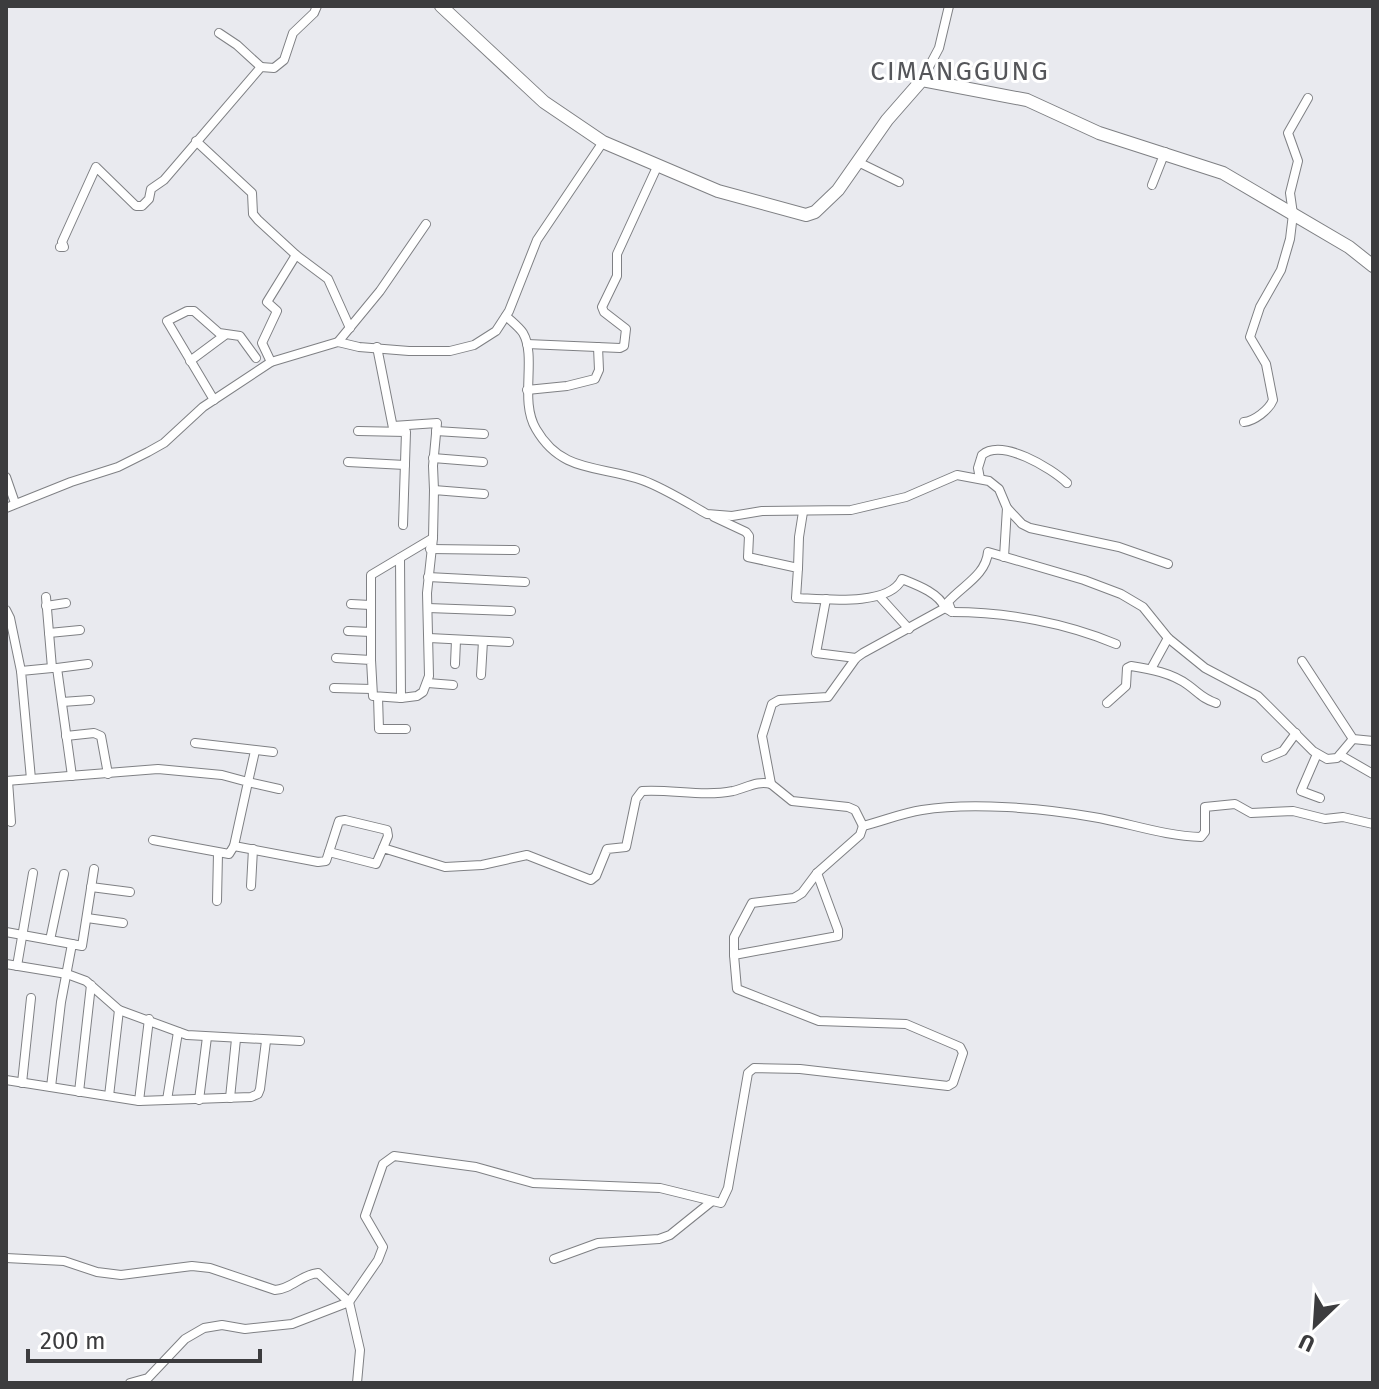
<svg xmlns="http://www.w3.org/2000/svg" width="1379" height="1389" font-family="'Fira Sans',sans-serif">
<rect width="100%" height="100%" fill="#e9eaef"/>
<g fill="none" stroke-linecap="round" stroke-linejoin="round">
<g stroke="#7f8084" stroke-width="10">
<g id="street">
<path d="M 219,33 L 237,45 L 261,67"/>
<path d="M 922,80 L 939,48 L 949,6"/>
<path d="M 196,141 L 252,193 L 253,214 L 258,220 L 296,255 L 328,279 L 350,328"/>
<path d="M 858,162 L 899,182"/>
<path d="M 1152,185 L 1165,152"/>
<path d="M 60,247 L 64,247 L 62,242 L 96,167 L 136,206 L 142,206 L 149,199 L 151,189 L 164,180 L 261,67 L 274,68 L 284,60 L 293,33 L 314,13 L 317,6"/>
<path d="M 506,316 C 511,321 519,327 523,333 C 537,357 519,401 536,429 C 562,474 600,465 642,480 C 664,488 686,502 707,514 L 732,516 L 762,511 L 851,510 L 906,497 L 957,475 L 989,481 L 999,489 L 1007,508 L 1004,557"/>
<path d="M 338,342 L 380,291 L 426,224"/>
<path d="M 527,344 L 620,348 L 624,346 L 626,329 L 604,312 L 602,307 L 617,276 L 617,254 L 657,167"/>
<path d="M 377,347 L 393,428"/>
<path d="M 190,361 L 225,335"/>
<path d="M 271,362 L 262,343 L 277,311 L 267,302 L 296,255"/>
<path d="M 527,390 L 567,386 L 595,379 L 599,370 L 598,347"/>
<path d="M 214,400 L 167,321 L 187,311 L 194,311 L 219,333 L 240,336 L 256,358"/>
<path d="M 1244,422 C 1254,421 1269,410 1273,400 L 1266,364 L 1250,337 L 1260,307 L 1281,270 L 1290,239 L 1293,214 L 1290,193 L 1298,161 L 1288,133 L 1308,98"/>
<path d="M 393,426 L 437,423 L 433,466 L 434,490"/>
<path d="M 358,431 L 406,432 L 403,525"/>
<path d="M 436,431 L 484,434"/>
<path d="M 433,458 L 483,462"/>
<path d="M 348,462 L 405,465"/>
<path d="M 6,477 L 15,503"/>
<path d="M 980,479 L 978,468 L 982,455 C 1002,438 1051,468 1067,483"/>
<path d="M 6,508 L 71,482 L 118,467 L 148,452 L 164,443 L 203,407 L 271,362 L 338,342 L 359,347 L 409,351 L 450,351 L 474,345 L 496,331 L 509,311 L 537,240 L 603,142"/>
<path d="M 1007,508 L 1022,524 L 1030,528 L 1119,547 L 1168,564"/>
<path d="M 714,517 L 746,532 L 749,536 L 748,557 L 798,568 L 796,598 C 822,599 889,607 902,579 C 917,585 939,593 945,608"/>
<path d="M 430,549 L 515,550"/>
<path d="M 400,558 L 401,698 L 417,696 L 423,692 L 429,676 L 427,593 L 433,538"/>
<path d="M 798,568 L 799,537 L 803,512"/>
<path d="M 428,577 L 525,582"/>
<path d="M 46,597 L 52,668"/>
<path d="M 880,597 L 909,629"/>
<path d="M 826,599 L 816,653 L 856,658"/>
<path d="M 351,604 L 370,605"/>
<path d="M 46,606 L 66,603"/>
<path d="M 428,608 L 511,611"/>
<path d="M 6,610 L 10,618 L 21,671"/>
<path d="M 952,612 C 1007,612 1066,623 1116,644"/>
<path d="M 348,631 L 371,632"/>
<path d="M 49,633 L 80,630"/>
<path d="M 429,638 L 509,642"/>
<path d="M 336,658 L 371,660 L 373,696 L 401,698"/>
<path d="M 371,660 L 371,575 L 433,538 L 434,490 L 484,494"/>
<path d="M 1302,661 L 1353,739 L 1373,741"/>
<path d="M 455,664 L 456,640"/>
<path d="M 57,668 L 88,664"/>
<path d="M 1151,669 L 1168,638"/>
<path d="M 481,675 L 483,641"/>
<path d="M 428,683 L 453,685"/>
<path d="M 334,688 L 372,689"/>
<path d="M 378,697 L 379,729 L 406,729"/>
<path d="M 62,702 L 90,700"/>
<path d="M 1107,703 L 1126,686 L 1127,668 L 1131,666 C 1150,669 1172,673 1188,685 C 1199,693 1203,699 1216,703"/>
<path d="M 66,736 L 94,733 L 101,736 L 108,774"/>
<path d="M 195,743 L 273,752"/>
<path d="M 255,751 L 248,782 L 279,789"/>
<path d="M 1317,754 L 1301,791 L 1320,798"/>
<path d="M 1340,755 L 1373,774"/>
<path d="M 1266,758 L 1283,751 L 1296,733"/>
<path d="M 31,779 L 21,671 L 52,668 L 57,668 L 72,776"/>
<path d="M 6,781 L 158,769 L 222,775 L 248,782 L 234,846 L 318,862 L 326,861 L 329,852 L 376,864 L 383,848 L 445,867 L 482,865 L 527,855 L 591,880 L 596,876 L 607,849 L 626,847 L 636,799 L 642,791 C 672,789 703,797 733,791 C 746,788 758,780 771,784 L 762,736 L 772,704 L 779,700 L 828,697 L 856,658 L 863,653 L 945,608 L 952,612 L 948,602 C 962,586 986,575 988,552 L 1084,580 L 1121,594 L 1143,607 L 1168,638 L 1205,668 L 1258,696 L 1313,751 L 1327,759 L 1337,758 L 1353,739"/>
<path d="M 8,781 L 11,822"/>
<path d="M 771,784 L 792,801 L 848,807 L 855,810 L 863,826 C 883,821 902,813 922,810 C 970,802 1044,808 1093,817 C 1129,823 1164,836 1201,837 L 1205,832 L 1205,807 L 1235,804 L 1251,813 L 1293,811 L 1325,819 L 1343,817 L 1373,824"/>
<path d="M 153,840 L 229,854 L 234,846"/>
<path d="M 329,852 L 339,821 L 345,820 L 387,830 L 388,836 L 383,848"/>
<path d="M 251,886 L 253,849"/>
<path d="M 91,887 L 130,892"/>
<path d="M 217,901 L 218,853"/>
<path d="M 87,918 L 123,923"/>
<path d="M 6,932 L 72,944"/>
<path d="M 50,940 L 64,874"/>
<path d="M 734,955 L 734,937 L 752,903 L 794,898 L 802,893 L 817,873 L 860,835 L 863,826"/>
<path d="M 6,964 L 67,974 L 86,981 L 119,1010 L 187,1035 L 300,1041"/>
<path d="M 17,966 L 33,873"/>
<path d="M 6,1080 L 139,1101 L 251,1097 L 258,1094 L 260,1089 L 266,1041"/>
<path d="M 22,1083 L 31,998"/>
<path d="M 51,1087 L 61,1002 L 72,944 L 82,946 L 94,869"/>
<path d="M 79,1092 L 91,985"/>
<path d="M 109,1096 L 119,1010"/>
<path d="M 230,1098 L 236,1039"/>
<path d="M 167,1100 L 178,1032"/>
<path d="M 199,1100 L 207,1037"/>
<path d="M 139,1101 L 149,1019"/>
<path d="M 6,1258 L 64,1261 L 97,1272 L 121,1275 L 192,1266 L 210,1268 L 275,1290 C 292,1289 302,1274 318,1273 L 349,1302 L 378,1260 L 383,1247 L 365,1216 L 383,1164 L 394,1156 L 476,1167 L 533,1183 L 660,1188 L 721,1203 L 728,1188 L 748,1073 L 754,1068 L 800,1069 L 948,1086 L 953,1083 L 963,1053 L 960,1047 L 906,1024 L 819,1021 L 737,989 L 734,955 L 838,936 L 838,930 L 817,873"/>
<path d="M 554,1259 L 598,1243 L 659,1239 L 670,1235 L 711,1202"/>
<path d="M 130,1383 L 148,1378 L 185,1339 L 204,1328 L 222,1325 L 245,1329 L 292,1324 L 349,1302 L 360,1350 L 357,1383"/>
</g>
</g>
<g stroke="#7f8084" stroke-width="14">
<path id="secondary" d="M 441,6 L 544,102 L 603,142 L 718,191 L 806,215 L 815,212 L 838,190 L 887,120 L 922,80 L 1027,100 L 1099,133 L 1223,173 L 1349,247 L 1373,266"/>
</g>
<use href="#street" stroke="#fff" stroke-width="8"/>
<use href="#secondary" stroke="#fff" stroke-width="12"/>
</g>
<g text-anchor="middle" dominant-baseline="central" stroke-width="6" stroke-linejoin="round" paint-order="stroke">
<g font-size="26" letter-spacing="2" fill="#55565a" stroke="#fff">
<text x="960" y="71">CIMANGGUNG</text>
</g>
</g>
<rect width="1379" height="1389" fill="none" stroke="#3c3c3e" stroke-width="16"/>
<g transform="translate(1315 1325) rotate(205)" stroke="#ffffff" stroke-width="6" paint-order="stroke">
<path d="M0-6L14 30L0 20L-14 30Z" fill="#3c3c3e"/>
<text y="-12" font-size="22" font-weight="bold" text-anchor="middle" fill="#3c3c3e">U</text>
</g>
<path d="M28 1349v12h232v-12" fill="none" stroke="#3c3c3e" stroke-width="4"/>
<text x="40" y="1349" font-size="24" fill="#3c3c3e" stroke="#ffffff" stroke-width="6" paint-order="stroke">200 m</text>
</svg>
